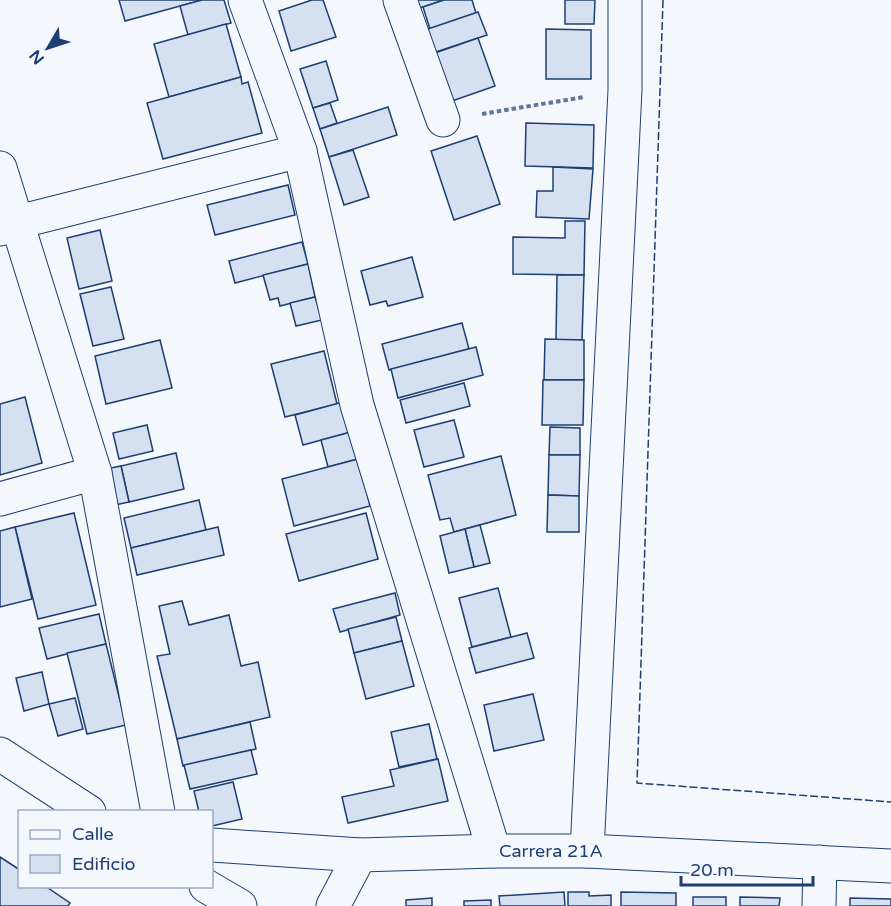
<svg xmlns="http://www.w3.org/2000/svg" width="891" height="906" font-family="'Varela Round',sans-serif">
<rect width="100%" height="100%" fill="#f4f7fb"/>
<g fill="#d5e0f0" stroke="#1d3f73" stroke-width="1.5">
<path d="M 119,0 L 202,0 L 125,21 Z"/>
<path d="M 202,0 L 224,0 L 231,23 L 188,35 L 180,6 Z"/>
<path d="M 312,0 L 323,0 L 336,37 L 291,51 L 279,11 Z"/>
<path d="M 417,0 L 444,0 L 420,8 Z"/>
<path d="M 444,0 L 472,0 L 476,13 L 430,29 L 423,7 Z"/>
<path d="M 565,0 L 595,0 L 594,24 L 565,24 Z"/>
<path d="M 478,12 L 487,35 L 433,53 L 425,30 Z"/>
<path d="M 226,24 L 241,77 L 169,97 L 154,44 Z"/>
<path d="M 546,29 L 591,30 L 591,79 L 546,79 Z"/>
<path d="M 478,38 L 495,86 L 452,101 L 435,53 Z"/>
<path d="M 326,61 L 338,100 L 313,108 L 300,69 Z"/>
<path d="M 241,77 L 242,84 L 248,82 L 262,133 L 163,159 L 147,103 Z"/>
<path d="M 330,103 L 337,123 L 320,129 L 313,108 Z"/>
<path d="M 388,107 L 397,135 L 329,157 L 320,129 Z"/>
<path d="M 526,123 L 594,125 L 593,168 L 525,166 Z"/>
<path d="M 477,136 L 500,204 L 454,220 L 431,151 Z"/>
<path d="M 353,150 L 369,197 L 344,205 L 329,157 Z"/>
<path d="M 553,167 L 593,169 L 589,219 L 536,217 L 537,191 L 553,191 Z"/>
<path d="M 288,185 L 295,215 L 215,235 L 207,205 Z"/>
<path d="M 565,221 L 585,221 L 584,275 L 513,274 L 513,237 L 565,238 Z"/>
<path d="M 100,230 L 112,281 L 79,289 L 67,238 Z"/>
<path d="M 302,242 L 308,264 L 235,283 L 229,261 Z"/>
<path d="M 412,257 L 423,297 L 388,306 L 386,301 L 370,305 L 361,271 Z"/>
<path d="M 308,264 L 315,297 L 280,306 L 278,298 L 270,300 L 263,275 Z"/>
<path d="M 557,275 L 584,275 L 582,340 L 556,340 Z"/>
<path d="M 111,287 L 124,339 L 93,346 L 80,294 Z"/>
<path d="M 315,297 L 322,320 L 296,326 L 290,303 Z"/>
<path d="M 462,323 L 469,349 L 389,370 L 382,344 Z"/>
<path d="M 545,339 L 584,340 L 584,380 L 544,380 Z"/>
<path d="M 160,340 L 172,388 L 106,404 L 95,356 Z"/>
<path d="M 476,347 L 483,375 L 398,398 L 391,369 Z"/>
<path d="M 324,351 L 337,404 L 285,417 L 271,364 Z"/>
<path d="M 543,380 L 584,380 L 583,425 L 542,425 Z"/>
<path d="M 464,383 L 470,406 L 406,423 L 400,400 Z"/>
<path d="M 25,397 L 42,463 L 0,475 L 0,404 Z"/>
<path d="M 343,402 L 351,432 L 303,445 L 295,415 Z"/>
<path d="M 454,420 L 464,457 L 424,467 L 414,430 Z"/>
<path d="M 147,425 L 153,451 L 119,459 L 113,433 Z"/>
<path d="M 550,427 L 580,428 L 580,455 L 549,455 Z"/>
<path d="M 351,432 L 358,459 L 328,467 L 321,440 Z"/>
<path d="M 176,453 L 184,489 L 129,502 L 121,466 Z"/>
<path d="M 549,455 L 580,455 L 579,496 L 548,495 Z"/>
<path d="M 501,456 L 516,515 L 454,532 L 450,518 L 440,520 L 428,475 Z"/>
<path d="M 358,459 L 370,506 L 294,526 L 282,479 Z"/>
<path d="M 121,466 L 129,502 L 115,505 L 106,469 Z"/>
<path d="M 548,495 L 579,496 L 579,532 L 547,532 Z"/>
<path d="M 199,500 L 206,530 L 131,548 L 124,518 Z"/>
<path d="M 74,513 L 96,605 L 38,619 L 15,527 Z"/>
<path d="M 366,513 L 378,559 L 299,581 L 286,534 Z"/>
<path d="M 480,525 L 490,563 L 474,567 L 465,529 Z"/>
<path d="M 15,527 L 32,599 L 0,607 L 0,531 Z"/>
<path d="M 218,527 L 224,555 L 137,575 L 131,548 Z"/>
<path d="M 465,529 L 474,567 L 449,573 L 440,536 Z"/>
<path d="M 498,588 L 511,637 L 472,647 L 459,598 Z"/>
<path d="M 395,593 L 400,615 L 340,632 L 333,609 Z"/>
<path d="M 182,601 L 189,625 L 229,615 L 241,666 L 258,662 L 270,717 L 177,739 L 157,656 L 170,654 L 159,606 Z"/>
<path d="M 99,614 L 106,644 L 47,659 L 39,628 Z"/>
<path d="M 396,617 L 402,641 L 354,653 L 348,629 Z"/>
<path d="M 527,633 L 534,658 L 476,673 L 469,648 Z"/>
<path d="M 402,641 L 414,686 L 366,699 L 354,653 Z"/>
<path d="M 106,644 L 126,725 L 87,734 L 67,653 Z"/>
<path d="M 42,672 L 49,704 L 24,711 L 16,678 Z"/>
<path d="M 533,694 L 544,740 L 494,751 L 484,705 Z"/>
<path d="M 75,698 L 83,729 L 58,736 L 49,704 Z"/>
<path d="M 250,722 L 256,749 L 183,766 L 177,739 Z"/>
<path d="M 429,724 L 437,759 L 399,767 L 391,732 Z"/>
<path d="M 251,750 L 257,774 L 190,789 L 184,765 Z"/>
<path d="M 438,759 L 448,801 L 348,823 L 342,797 L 394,786 L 390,770 Z"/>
<path d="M 233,782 L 242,819 L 212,826 L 212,812 L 199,812 L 194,791 Z"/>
<path d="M 0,857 L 20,870 L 20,886 L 45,886 L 70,903 L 68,906 L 0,906 Z"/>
<path d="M 564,892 L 565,906 L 500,906 L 499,896 Z"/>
<path d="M 568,892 L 589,892 L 589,896 L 611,895 L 611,906 L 568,906 Z"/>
<path d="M 621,892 L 676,893 L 676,906 L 621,906 Z"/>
<rect x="693" y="897" width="33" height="9"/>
<path d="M 740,897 L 780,898 L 779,906 L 740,906 Z"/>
<path d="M 432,898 L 432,906 L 406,906 L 406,900 Z"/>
<path d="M 850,898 L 891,899 L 891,906 L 850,906 Z"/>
<path d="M 491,900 L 491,906 L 464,906 L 464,901 Z"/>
</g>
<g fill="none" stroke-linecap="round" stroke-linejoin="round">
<g stroke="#1d3f73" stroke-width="35">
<g id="minor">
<path d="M 245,0 L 300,151 L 357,405 L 494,851"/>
<path d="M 400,0 L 443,120"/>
<path d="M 0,168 L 95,473 L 158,812"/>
<path d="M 0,229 L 18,222 L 300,151"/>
<path d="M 0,499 L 95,473"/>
<path d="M 0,754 L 89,812"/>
<path d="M 212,845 L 360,855 L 494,851 L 587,851 L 891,866"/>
<path d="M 587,851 L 625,90 L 625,0"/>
<path d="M 206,886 L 240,906"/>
<path d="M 333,906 L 360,855"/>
<path d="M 819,906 L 820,862"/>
</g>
</g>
<path stroke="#5e769c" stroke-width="4" stroke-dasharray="4.5 3" stroke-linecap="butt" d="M 482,114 L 584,97"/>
<use href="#minor" stroke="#f4f7fb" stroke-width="33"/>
<path stroke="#1d3f73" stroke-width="1.5" stroke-dasharray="8 3" stroke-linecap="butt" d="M 663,0 L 637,783 L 891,802"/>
</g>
<g text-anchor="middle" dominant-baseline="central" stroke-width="4.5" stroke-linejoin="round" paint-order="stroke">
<g font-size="18" fill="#1d3f73" stroke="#f4f7fb">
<text x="551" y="851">Carrera 21A</text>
</g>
</g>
<rect x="18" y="810" width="195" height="78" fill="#f4f7fb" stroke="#9eadc5" stroke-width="1.5"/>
<rect x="30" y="830" width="30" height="9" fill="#f4f7fb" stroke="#9eadc5" stroke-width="1.5"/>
<text x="72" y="840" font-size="18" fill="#1d3f73">Calle</text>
<rect x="30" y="855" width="30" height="18" fill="#d5e0f0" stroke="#9eadc5" stroke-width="1.5"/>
<text x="72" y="870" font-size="18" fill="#1d3f73">Edificio</text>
<g transform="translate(48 48) rotate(231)" stroke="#f4f7fb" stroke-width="4.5" paint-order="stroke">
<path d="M0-4.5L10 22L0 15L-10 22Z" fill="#1d3f73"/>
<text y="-9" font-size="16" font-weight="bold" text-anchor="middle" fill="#1d3f73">N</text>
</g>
<path d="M681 876v9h132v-9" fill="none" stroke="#1d3f73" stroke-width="3"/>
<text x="690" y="876" font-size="18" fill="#1d3f73" stroke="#f4f7fb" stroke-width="4.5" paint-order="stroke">20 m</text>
</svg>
